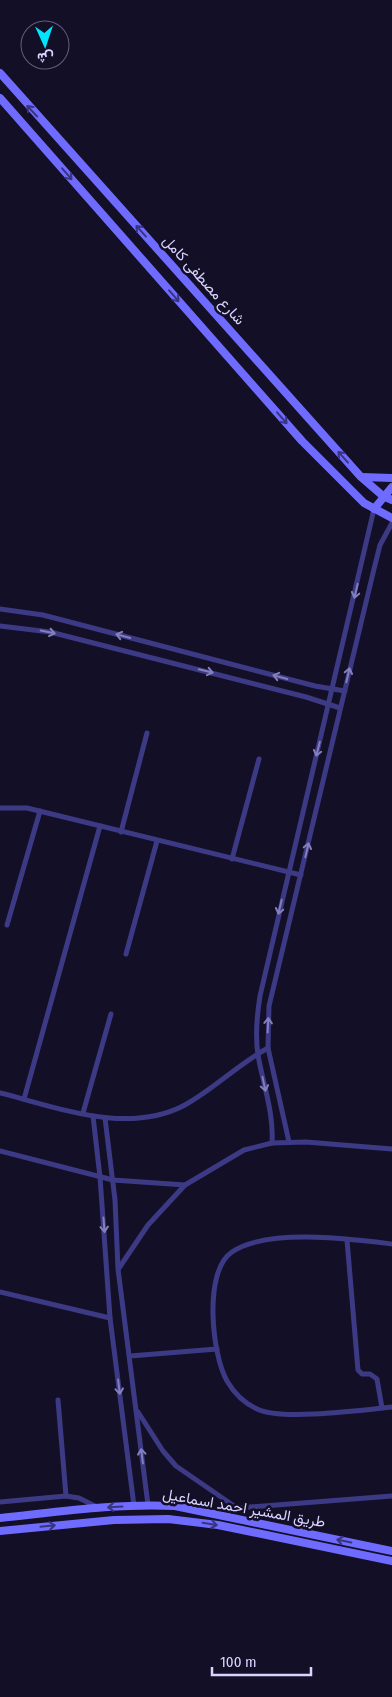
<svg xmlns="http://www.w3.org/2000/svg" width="392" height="1697" font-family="'Fira Sans Condensed',Vazirmatn,sans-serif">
<rect width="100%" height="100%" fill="#130f26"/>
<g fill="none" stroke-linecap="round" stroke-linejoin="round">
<g stroke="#3d3a85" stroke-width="5">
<path d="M 0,609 L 43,615 L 315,686 L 345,691"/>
<path d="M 0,626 L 50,632 L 306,697 L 340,708"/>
<path d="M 0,808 L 27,808 L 301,875"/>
<path d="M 121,832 L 147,733"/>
<path d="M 232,859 L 259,759"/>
<path d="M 7,925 L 40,811"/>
<path d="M 126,954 L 157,841"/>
<path d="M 0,1093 C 57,1107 126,1135 183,1106 C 213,1090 238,1064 268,1048"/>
<path d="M 24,1099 L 100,826"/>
<path d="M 83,1113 L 111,1014"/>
<path d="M 93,1116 L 100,1177 L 110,1318 L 134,1506"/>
<path d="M 105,1118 L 115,1200 L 118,1269 L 148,1505"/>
<path d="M 289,1142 L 268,1048 L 269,1006 L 374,569 L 380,545 L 392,523"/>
<path d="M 272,1143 C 274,1113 263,1084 258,1055 C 255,1036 257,1015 260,996 L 374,509"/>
<path d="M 0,1151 L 113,1180 L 185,1185 L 244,1150 L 272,1143 L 306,1142 L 392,1149"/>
<path d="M 347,1240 L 358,1370 L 362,1374 L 370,1374 L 377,1379 L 382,1408"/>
<path d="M 392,1244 C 351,1239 267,1228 232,1252 C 203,1271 212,1355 227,1381 C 234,1393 244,1403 257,1409 C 281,1421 363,1410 392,1407"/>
<path d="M 119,1268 L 148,1225 L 185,1185"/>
<path d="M 0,1292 L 110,1318"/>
<path d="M 130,1356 L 217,1349"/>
<path d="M 58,1400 L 66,1496"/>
<path d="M 138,1412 L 163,1451 L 176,1466 L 237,1508 L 392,1496"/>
<path d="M 0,1502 L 66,1496 L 79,1498 L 97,1507"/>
</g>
<g stroke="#6f6bff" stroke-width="8">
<path d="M 0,73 L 361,477 L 383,496 L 392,500"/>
<path d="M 0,98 L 302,441 L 364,503 L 392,518"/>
<path d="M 362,477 L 392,478"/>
<path d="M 374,509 L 392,487"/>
<path d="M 0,1518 C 58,1512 117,1503 175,1506 L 392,1551"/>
<path d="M 0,1531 L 114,1520 L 168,1519 L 218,1525 L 392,1561"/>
</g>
</g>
<defs><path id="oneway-shaft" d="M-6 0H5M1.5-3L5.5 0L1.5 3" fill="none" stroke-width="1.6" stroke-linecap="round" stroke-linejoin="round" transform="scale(1.25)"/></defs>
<g stroke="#38347d">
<use href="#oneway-shaft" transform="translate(32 111) rotate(-133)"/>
<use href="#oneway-shaft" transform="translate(67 174) rotate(49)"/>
<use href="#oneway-shaft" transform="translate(141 231) rotate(-132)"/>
<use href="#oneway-shaft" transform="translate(174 296) rotate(49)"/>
<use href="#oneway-shaft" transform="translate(282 418) rotate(49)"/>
<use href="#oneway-shaft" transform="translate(343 457) rotate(-132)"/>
<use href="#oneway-shaft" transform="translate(115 1507) rotate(177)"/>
<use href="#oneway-shaft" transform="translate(210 1524) rotate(9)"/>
<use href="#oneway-shaft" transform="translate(48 1526) rotate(-6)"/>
<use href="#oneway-shaft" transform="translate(344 1541) rotate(-168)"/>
</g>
<g stroke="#837fbc">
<use href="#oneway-shaft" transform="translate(356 591) rotate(103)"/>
<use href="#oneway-shaft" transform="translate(48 632) rotate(12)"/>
<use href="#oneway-shaft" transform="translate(123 636) rotate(-165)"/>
<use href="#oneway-shaft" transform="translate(206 671) rotate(14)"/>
<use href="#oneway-shaft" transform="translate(348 675) rotate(-77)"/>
<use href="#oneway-shaft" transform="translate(280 677) rotate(-165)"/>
<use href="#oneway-shaft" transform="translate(318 749) rotate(104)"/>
<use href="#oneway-shaft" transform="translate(307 850) rotate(-77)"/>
<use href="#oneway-shaft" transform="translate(280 907) rotate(103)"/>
<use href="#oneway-shaft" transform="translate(268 1025) rotate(-87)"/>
<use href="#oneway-shaft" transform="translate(264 1084) rotate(78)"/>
<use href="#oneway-shaft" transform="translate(104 1225) rotate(86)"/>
<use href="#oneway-shaft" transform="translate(119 1387) rotate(83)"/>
<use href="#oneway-shaft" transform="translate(142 1456) rotate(-97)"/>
</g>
<g text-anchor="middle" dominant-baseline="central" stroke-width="5" stroke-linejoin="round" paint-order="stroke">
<g font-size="15" fill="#d9d4ff" stroke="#130f26">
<text transform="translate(204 280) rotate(48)">شارع مصطفى كامل</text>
<text transform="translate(244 1508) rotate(10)">طريق المشير احمد اسماعيل</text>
</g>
</g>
<g transform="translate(45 45) rotate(177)"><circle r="24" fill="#130f26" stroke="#625e7d"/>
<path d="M0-4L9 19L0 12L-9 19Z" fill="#00e5ff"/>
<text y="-8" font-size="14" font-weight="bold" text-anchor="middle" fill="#d9d4ff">ش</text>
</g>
<path d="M212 1667v8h99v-8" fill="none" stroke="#d9d4ff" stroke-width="2.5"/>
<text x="220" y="1667" font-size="15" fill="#d9d4ff" stroke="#130f26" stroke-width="4" paint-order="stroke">100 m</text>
</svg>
